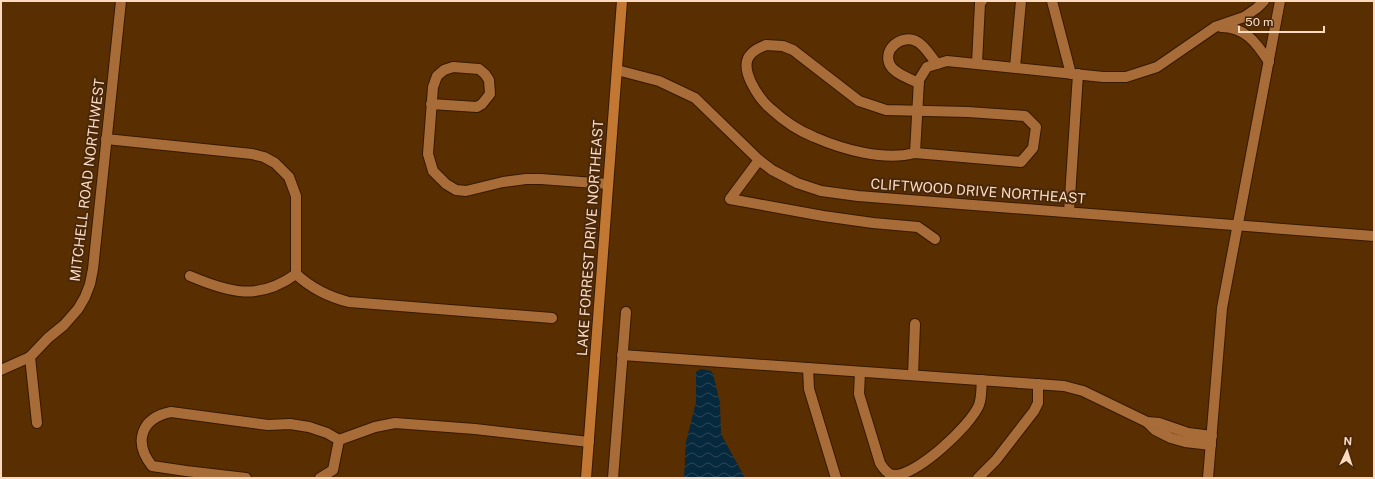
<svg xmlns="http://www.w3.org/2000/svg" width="1375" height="479" font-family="'Public Sans',sans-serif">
<defs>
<pattern id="water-waves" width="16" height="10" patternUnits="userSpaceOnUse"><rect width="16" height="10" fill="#06293d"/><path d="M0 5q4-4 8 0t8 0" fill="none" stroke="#2b4757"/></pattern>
</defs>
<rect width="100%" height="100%" fill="#592e01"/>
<path fill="url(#water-waves)" d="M 701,369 L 711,371 L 713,374 L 720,403 L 721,434 L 745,478 L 684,478 L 686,442 L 696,402 L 696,372 Z"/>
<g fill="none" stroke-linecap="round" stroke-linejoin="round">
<g stroke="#361900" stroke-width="12">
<g id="street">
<path d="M 1052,1 L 1071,74"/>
<path d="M 1221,27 C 1245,27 1256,42 1269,62"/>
<path d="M 766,45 L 783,46 L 793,50 L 859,101 L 886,110 L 968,112 L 1025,116 L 1036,127 L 1033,148 L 1021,162 L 915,153 C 884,161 844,150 814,137 C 799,131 783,120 771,109 C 760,100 737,68 751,54 C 755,49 761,47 766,45 Z"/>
<path d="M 977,63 L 980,3 L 982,1"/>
<path d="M 1015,67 L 1021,1"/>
<path d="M 617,70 L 659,81 L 695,98 L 759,160 L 772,170 L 797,183 L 821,191 L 858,196 L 1374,236"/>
<path d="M 919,83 C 910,79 895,74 890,65 C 882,49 902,34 916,41 C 925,45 931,57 937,64"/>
<path d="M 431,104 L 477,107 L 482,104 L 490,94 L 489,80 L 485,74 L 479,69 L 453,67 L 444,70 L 437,76 L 433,87 L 428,154 L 433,171 L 446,184 L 456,190 L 466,191 L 503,182 L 526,179 L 541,179 L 608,184"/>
<path d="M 106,139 L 252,154 L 264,157 L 275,163 L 289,177 L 296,196 L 296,274"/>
<path d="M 915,153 L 919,80 L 927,67 L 947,61 L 1103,77 L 1126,77 L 1157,67 L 1215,27 L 1244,17 L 1257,8 L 1264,1"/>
<path d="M 759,160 L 730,199 L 823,216 L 873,223 L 918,227 L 935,239"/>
<path d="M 1069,212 L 1078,74"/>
<path d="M 296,274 C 312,289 329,297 349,302 L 552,318"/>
<path d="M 190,276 C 230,293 259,301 296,274"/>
<path d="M 622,355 L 1064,386 L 1083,391 L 1147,422 L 1155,430 L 1171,438 L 1185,442 L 1211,445"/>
<path d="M 30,357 L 37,423"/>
<path d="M 808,368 L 809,389 L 836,478"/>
<path d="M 1,370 L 30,357 L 48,338 L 64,325 L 78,309 L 85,297 L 90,284 L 93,269 L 121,1"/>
<path d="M 860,372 L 859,394 L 880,463 C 883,468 887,474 893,475 C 916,477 971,425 979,405 C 982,397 981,388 982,380"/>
<path d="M 913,375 L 915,324"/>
<path d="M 1147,422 L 1159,423 L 1188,433 L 1212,436"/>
<path d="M 339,440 L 375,427 L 395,423 L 475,429 L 589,442"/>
<path d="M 246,478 L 186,471 L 152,466 C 133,442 141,418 171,412 L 268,425 L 290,424 L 309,427 L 327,433 L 339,440 L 333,470 L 320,478"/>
<path d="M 613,478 L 626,312"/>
<path d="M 978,478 L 996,460 L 1034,411 L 1038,403 L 1038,384"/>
<path d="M 1208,478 L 1222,308 L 1280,1"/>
</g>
</g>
<g stroke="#361900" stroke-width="12">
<path id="secondary" d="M 586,478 L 622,1"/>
</g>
<use href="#street" stroke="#a86c38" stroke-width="10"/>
<use href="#secondary" stroke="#c27732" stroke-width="10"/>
</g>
<g text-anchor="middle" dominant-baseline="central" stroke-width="4" stroke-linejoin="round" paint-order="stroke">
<g font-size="14" fill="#fcdac0" stroke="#47280c">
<text transform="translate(87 180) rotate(-83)">MITCHELL ROAD NORTHWEST</text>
<text transform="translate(978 191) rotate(4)">CLIFTWOOD DRIVE NORTHEAST</text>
<text transform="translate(590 238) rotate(-86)">LAKE FORREST DRIVE NORTHEAST</text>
</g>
</g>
<rect width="1375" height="479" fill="none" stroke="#fcdac0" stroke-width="4"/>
<g transform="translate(1347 451) rotate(4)" stroke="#47280c" stroke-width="3" paint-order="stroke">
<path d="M0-3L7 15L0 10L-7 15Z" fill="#fcdac0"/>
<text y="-6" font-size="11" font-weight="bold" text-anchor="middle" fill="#fcdac0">N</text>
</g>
<path d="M1239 26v6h85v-6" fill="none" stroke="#fcdac0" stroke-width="2"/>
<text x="1245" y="26" font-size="12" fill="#fcdac0" stroke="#47280c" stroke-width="3" paint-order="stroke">50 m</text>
</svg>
